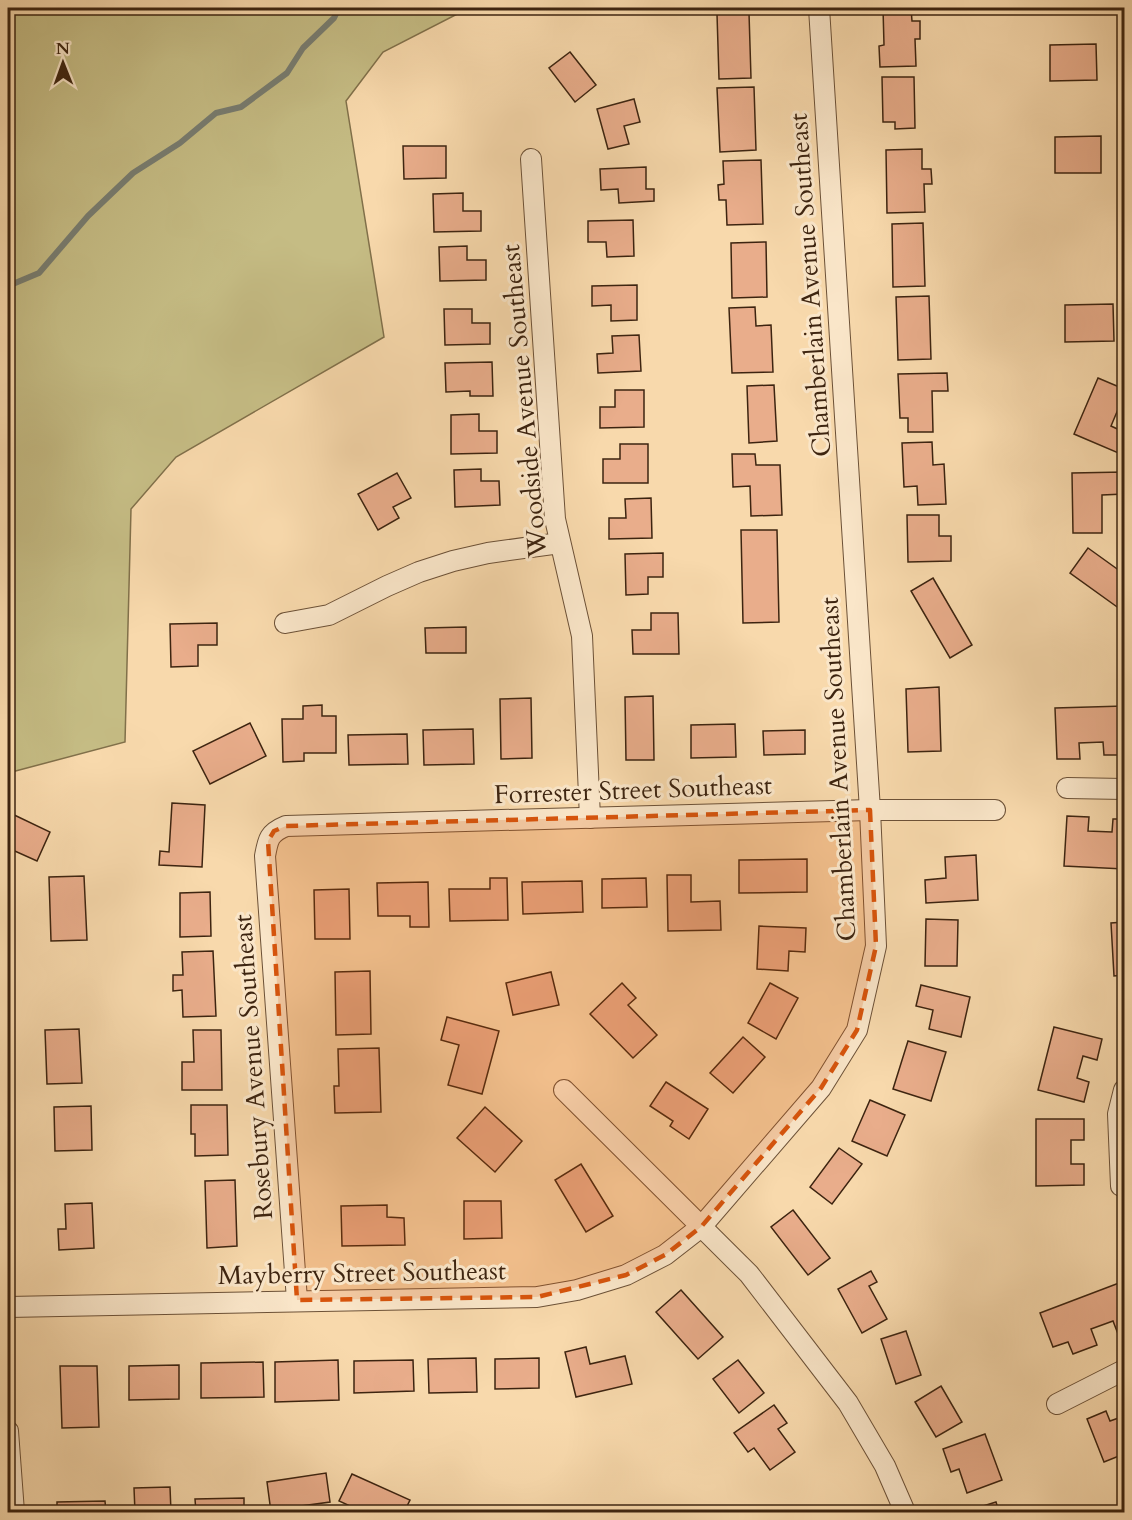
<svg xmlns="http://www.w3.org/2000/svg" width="1132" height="1520" font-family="Cardo,serif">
<rect width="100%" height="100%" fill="#f8d9ac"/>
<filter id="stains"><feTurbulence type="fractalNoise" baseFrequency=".00333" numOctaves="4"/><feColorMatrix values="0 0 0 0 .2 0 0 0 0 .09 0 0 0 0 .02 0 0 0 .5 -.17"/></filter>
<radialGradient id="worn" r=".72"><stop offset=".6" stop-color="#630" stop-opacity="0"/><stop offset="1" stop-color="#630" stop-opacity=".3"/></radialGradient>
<path fill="#c5bc84" stroke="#81704a" stroke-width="1.5" d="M 8,8 L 488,8 L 467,9 L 383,52 L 346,101 L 384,337 L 176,457 L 131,509 L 125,742 L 8,773 Z"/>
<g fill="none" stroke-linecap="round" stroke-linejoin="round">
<path stroke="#787d71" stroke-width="6" d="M 8,286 L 39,273 L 88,216 L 133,173 L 180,143 L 216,113 L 241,107 L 287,73 L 303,48 L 334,18 L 339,8"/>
</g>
<g fill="#e9ad8b" stroke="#3d2410" stroke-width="1.5">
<path d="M 883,8 L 911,8 L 912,21 L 920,21 L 920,39 L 915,39 L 916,66 L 880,67 L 879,46 L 884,45 Z"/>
<path d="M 749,13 L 751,78 L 719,79 L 717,14 Z"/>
<path d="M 1096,44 L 1097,80 L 1050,81 L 1050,45 Z"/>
<path d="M 570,52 L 596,85 L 575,102 L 549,68 Z"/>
<path d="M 882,77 L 914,77 L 915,128 L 895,129 L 895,122 L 883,122 Z"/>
<path d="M 754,87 L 756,150 L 720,152 L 717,88 Z"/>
<path d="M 634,99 L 640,122 L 624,126 L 629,144 L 608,149 L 597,109 Z"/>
<path d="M 1101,136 L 1101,173 L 1055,173 L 1055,137 Z"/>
<path d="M 403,146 L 446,146 L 446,178 L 404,179 Z"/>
<path d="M 922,149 L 922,169 L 931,169 L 932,184 L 924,184 L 925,212 L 887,213 L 886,150 Z"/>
<path d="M 761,160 L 763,224 L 727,225 L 726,200 L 719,200 L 718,185 L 724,184 L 723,161 Z"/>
<path d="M 646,167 L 646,189 L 654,189 L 654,201 L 619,203 L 618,189 L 601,190 L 600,169 Z"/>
<path d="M 463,193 L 463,211 L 481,211 L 481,231 L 434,232 L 433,194 Z"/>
<path d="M 633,220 L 634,256 L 607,257 L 606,242 L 588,242 L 588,221 Z"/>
<path d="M 923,223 L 925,286 L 893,287 L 892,224 Z"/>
<path d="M 766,242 L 767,297 L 732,298 L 731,243 Z"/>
<path d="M 467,246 L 467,260 L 486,260 L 486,280 L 440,281 L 439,247 Z"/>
<path d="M 637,285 L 637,320 L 611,321 L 611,305 L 592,306 L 592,286 Z"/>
<path d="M 929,296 L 931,359 L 898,360 L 896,297 Z"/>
<path d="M 1113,304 L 1114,341 L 1065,342 L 1065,305 Z"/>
<path d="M 755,307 L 756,326 L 771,325 L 773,372 L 732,373 L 729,308 Z"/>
<path d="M 444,309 L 472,309 L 472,323 L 490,323 L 490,344 L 445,345 Z"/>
<path d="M 639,335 L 641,371 L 598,373 L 597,354 L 613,353 L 612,336 Z"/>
<path d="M 492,362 L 493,396 L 470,396 L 470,391 L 446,392 L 445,363 Z"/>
<path d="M 947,373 L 948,391 L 932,391 L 933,432 L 908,432 L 908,418 L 900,418 L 898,374 Z"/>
<path d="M 1098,378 L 1124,389 L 1124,395 L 1111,426 L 1124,432 L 1123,455 L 1074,434 Z"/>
<path d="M 774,385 L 777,441 L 749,443 L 747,386 Z"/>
<path d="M 615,390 L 644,390 L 644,427 L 600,428 L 600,407 L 615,407 Z"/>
<path d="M 479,414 L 479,431 L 497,431 L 497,453 L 451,454 L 451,415 Z"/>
<path d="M 932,442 L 933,465 L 944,464 L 946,504 L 918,505 L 917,486 L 904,487 L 902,443 Z"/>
<path d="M 620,444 L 648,444 L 648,483 L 603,483 L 603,459 L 620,459 Z"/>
<path d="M 732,454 L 755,454 L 756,465 L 780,465 L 782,515 L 751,516 L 750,486 L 733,487 Z"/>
<path d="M 481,469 L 481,481 L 499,481 L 500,505 L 455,507 L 454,470 Z"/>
<path d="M 1124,472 L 1124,494 L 1102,495 L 1102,533 L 1073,533 L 1072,473 Z"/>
<path d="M 397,473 L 411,498 L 393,507 L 399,518 L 378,530 L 358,494 Z"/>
<path d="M 651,498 L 652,538 L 609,539 L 609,518 L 626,518 L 625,499 Z"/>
<path d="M 907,515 L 939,515 L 939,536 L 951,536 L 951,561 L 908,562 Z"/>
<path d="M 741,530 L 777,530 L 779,622 L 743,623 Z"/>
<path d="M 1088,548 L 1120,571 L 1124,565 L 1124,603 L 1120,609 L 1070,573 Z"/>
<path d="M 663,553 L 663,577 L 648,577 L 648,594 L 626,595 L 625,554 Z"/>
<path d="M 933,578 L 972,645 L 950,658 L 911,591 Z"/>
<path d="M 651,613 L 678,613 L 679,654 L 633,654 L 632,630 L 651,630 Z"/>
<path d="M 217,623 L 217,645 L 198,645 L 198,666 L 171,667 L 170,624 Z"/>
<path d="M 466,627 L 466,653 L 426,653 L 425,628 Z"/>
<path d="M 939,687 L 941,751 L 908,752 L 906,689 Z"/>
<path d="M 653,696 L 654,760 L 626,760 L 625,697 Z"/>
<path d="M 531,698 L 532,758 L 501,759 L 500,699 Z"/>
<path d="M 322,705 L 322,716 L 336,716 L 336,753 L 304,753 L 304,761 L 283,762 L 282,719 L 303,719 L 303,706 Z"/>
<path d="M 1124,706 L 1124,755 L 1104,755 L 1103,742 L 1079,743 L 1080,759 L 1057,759 L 1055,708 Z"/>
<path d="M 250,723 L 266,756 L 210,784 L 193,751 Z"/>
<path d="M 735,724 L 736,757 L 691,758 L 691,725 Z"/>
<path d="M 473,729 L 474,764 L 424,765 L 423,730 Z"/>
<path d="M 805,730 L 805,754 L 764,755 L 763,731 Z"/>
<path d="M 407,734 L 408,764 L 349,765 L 348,735 Z"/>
<path d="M 172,803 L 205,805 L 202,867 L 159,865 L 160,851 L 169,852 Z"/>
<path d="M 8,812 L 50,832 L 37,861 L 8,848 Z"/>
<path d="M 1067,816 L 1089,817 L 1088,831 L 1112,832 L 1113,819 L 1124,819 L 1124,869 L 1064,866 Z"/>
<path d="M 976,855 L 978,900 L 926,903 L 925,880 L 946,878 L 945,857 Z"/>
<path d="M 807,859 L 807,892 L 739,893 L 739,860 Z"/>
<path d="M 667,875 L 691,875 L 691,902 L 720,901 L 721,930 L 668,931 Z"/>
<path d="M 84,876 L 87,940 L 51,941 L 49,877 Z"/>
<path d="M 490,878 L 507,878 L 508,920 L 450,921 L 449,889 L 490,889 Z"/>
<path d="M 646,878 L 647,907 L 602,908 L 602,879 Z"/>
<path d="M 582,881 L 583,912 L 523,914 L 522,882 Z"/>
<path d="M 428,882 L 429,927 L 410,927 L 410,916 L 378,916 L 377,883 Z"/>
<path d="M 349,889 L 350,939 L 315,939 L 314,890 Z"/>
<path d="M 210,892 L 211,936 L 180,937 L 180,893 Z"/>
<path d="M 926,919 L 958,920 L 957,966 L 925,966 Z"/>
<path d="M 1124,922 L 1124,975 L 1114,976 L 1111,923 Z"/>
<path d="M 759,926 L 806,928 L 805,952 L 789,951 L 788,971 L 757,969 Z"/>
<path d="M 213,951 L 216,1016 L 183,1017 L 182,990 L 173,991 L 173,975 L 183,975 L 182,952 Z"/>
<path d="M 370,971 L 371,1034 L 336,1035 L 335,972 Z"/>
<path d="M 551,972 L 559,1005 L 513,1015 L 506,983 Z"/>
<path d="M 622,983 L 636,998 L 628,1005 L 657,1035 L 633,1058 L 590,1014 Z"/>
<path d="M 770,983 L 798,998 L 776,1039 L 748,1023 Z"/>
<path d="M 921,985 L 970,997 L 961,1037 L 929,1029 L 933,1010 L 916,1006 Z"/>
<path d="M 447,1017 L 499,1031 L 482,1094 L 448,1085 L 459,1045 L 441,1040 Z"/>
<path d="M 1054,1027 L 1102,1039 L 1097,1060 L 1083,1056 L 1077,1078 L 1089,1082 L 1084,1102 L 1038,1090 Z"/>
<path d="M 79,1029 L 82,1083 L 47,1084 L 45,1030 Z"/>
<path d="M 193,1030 L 221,1030 L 222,1090 L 182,1090 L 182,1062 L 194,1062 Z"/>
<path d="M 743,1037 L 765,1057 L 733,1093 L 710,1073 Z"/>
<path d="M 908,1041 L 946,1052 L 931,1101 L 893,1089 Z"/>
<path d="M 379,1048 L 381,1112 L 335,1113 L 334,1086 L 339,1086 L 338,1049 Z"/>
<path d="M 666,1082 L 708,1109 L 689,1139 L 670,1126 L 673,1121 L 650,1106 Z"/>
<path d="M 870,1100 L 905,1115 L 887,1156 L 852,1141 Z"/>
<path d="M 191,1105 L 227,1105 L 228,1155 L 195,1156 L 195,1134 L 191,1134 Z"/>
<path d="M 91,1106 L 92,1150 L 55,1151 L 54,1107 Z"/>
<path d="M 485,1107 L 522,1141 L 495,1172 L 457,1138 Z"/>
<path d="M 1036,1119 L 1084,1119 L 1084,1140 L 1071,1140 L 1071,1164 L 1084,1164 L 1084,1185 L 1036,1186 Z"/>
<path d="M 839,1148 L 862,1164 L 832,1204 L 810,1187 Z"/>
<path d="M 581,1164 L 613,1216 L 586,1232 L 555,1180 Z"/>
<path d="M 235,1180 L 237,1246 L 207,1248 L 205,1181 Z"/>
<path d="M 464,1201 L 501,1201 L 502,1238 L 464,1239 Z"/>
<path d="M 92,1203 L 94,1248 L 59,1250 L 58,1229 L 66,1229 L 65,1204 Z"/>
<path d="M 387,1205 L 387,1217 L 404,1218 L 405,1245 L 342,1246 L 341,1206 Z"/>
<path d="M 793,1210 L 830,1258 L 808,1275 L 771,1227 Z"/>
<path d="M 871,1271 L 877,1282 L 869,1286 L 887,1319 L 862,1333 L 838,1289 Z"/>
<path d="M 1119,1283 L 1124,1296 L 1124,1331 L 1118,1334 L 1113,1321 L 1091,1329 L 1097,1345 L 1073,1354 L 1068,1342 L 1053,1347 L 1040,1313 Z"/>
<path d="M 681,1290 L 723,1337 L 698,1359 L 656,1312 Z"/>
<path d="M 906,1331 L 921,1375 L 896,1384 L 881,1339 Z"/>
<path d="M 586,1347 L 590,1364 L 625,1356 L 632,1384 L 576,1397 L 565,1352 Z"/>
<path d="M 476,1358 L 477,1392 L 429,1393 L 428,1359 Z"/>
<path d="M 539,1358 L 539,1388 L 495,1389 L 495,1359 Z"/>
<path d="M 338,1360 L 339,1400 L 275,1402 L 275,1362 Z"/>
<path d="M 413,1360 L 414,1391 L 354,1393 L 354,1361 Z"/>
<path d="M 738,1360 L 764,1393 L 739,1413 L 713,1379 Z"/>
<path d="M 263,1362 L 264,1397 L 201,1398 L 201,1363 Z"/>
<path d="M 179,1365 L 179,1399 L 129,1400 L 129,1366 Z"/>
<path d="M 60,1366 L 97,1366 L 99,1427 L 62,1428 Z"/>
<path d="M 941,1386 L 962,1422 L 936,1437 L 915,1402 Z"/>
<path d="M 774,1405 L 787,1423 L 778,1429 L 795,1452 L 770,1470 L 754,1448 L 748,1452 L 734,1433 Z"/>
<path d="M 1106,1411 L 1110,1421 L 1124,1416 L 1124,1454 L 1104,1462 L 1087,1419 Z"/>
<path d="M 985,1434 L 1002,1480 L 967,1493 L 959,1469 L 951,1472 L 943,1449 Z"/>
<path d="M 326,1473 L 330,1502 L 294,1507 L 295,1512 L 271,1512 L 267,1482 Z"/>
<path d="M 352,1474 L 410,1500 L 404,1512 L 363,1512 L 339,1501 Z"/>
<path d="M 170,1487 L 171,1512 L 135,1512 L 134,1488 Z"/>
<path d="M 244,1498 L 244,1512 L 196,1512 L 195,1499 Z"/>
<path d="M 105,1501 L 106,1512 L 57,1512 L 57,1502 Z"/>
<path d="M 996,1502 L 999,1512 L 967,1512 L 967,1511 Z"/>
</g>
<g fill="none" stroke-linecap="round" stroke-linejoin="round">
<g stroke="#6c5137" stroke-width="22">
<g id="minor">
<path d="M 531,159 L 555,519 L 582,636 L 590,818"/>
<path d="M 285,623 L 329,615 L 387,586 L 419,572 L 453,561 L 488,553 L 560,543"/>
<path d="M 1067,788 L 1124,789"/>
<path d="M 564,1090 L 749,1274 L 848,1403 L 885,1466 L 905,1512"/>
<path d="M 1121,1186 L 1118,1114 L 1124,1090"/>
<path d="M 297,1300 L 265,856 C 268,839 269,833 286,826 L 870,810 L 995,810"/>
<path d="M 8,1307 L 537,1297 L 577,1290 L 626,1275 L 665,1255 L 701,1227 L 821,1088 L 857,1030 L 876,946 L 870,810 L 819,8"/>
<path d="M 1057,1404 L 1124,1370"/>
<path d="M 8,1431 L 14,1512"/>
</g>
</g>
<use href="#minor" stroke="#fae6c9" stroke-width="20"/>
</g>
<path fill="#d7540c" fill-opacity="0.2" stroke="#d7540c" stroke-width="4.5" stroke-dasharray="12 8" stroke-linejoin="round" d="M 870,810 L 876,946 L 857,1030 L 821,1088 L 701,1227 L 665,1255 L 626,1275 L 537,1297 L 297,1300 L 268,841 L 274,831 L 286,826 Z"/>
<g text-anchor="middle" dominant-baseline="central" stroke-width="6" stroke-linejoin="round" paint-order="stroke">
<g font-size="26" fill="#3d2410" stroke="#fae6c9">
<text transform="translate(810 285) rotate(-94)">Chamberlain Avenue Southeast</text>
<text transform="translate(524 401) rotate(-95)">Woodside Avenue Southeast</text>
<text transform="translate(838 769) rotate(-93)">Chamberlain Avenue Southeast</text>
<text transform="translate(633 790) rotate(-2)">Forrester Street Southeast</text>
<text transform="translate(253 1067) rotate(-94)">Rosebury Avenue Southeast</text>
<text transform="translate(362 1273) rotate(-1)">Mayberry Street Southeast</text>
</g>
</g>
<rect width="1132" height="1520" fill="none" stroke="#f8d9ac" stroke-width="30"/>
<rect x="9" y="9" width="1114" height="1502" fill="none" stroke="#3d2410" stroke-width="3"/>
<rect x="15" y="15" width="1102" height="1490" fill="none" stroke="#3d2410" stroke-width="1.5"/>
<g transform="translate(63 63) rotate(359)" stroke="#fae6c9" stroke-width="4.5" paint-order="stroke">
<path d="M0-4.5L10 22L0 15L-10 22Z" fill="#3d2410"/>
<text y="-9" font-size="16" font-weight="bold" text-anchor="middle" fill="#3d2410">N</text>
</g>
<rect width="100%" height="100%" filter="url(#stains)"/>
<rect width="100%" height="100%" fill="url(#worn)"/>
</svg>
